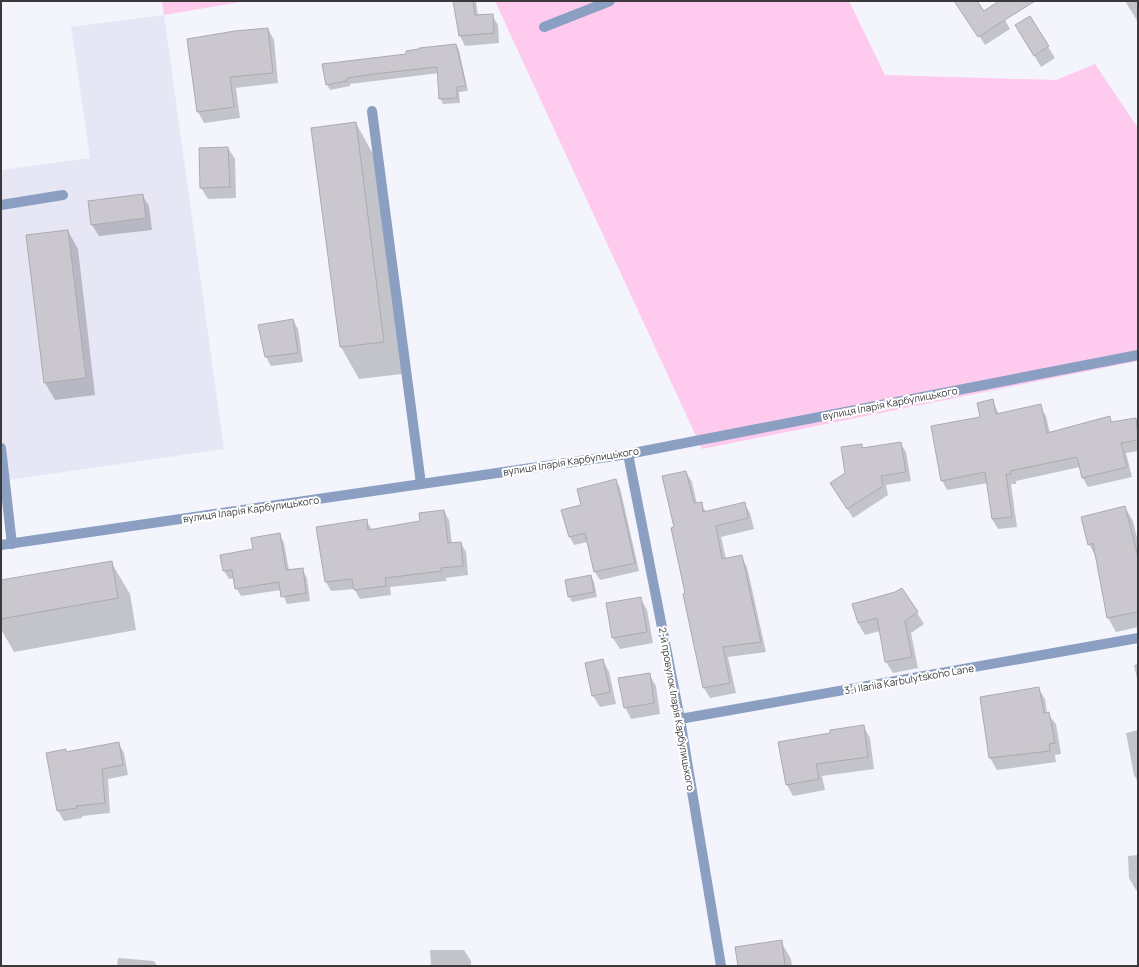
<svg xmlns="http://www.w3.org/2000/svg" width="1139" height="967" font-family="Manrope,sans-serif">
<rect width="100%" height="100%" fill="#f4f4fd"/>
<path fill="#e6e6f5" d="M 164,15 L 224,449 L 1,481 L 1,170 L 90,158 L 71,27 Z"/>
<g fill="#fecaee">
<path d="M 162,1 L 246,1 L 164,15 Z"/>
<path d="M 495,1 L 849,1 L 885,75 L 1056,80 L 1095,64 L 1138,128 L 1138,361 L 702,449 Z"/>
</g>
<g fill="#0003">
<path d="M 454,1 L 476,1 L 478,16 L 492,15 L 498,25 L 499,43 L 465,46 L 460,36 Z"/>
<path d="M 957,1 L 976,1 L 983,12 L 1005,20 L 1010,29 L 985,45 Z"/>
<path d="M 1125,1 L 1138,1 L 1138,22 Z"/>
<path d="M 1030,17 L 1055,58 L 1041,67 L 1023,37 Z"/>
<path d="M 268,29 L 274,40 L 278,83 L 236,88 L 240,118 L 204,123 L 198,112 Z"/>
<path d="M 456,45 L 459,50 L 468,91 L 459,92 L 460,103 L 443,104 L 440,98 L 439,73 L 350,84 L 350,86 L 330,90 L 327,84 L 408,55 Z"/>
<path d="M 356,123 L 374,156 L 402,374 L 359,379 L 341,347 L 313,129 Z"/>
<path d="M 228,148 L 235,159 L 236,198 L 208,199 L 201,188 Z"/>
<path d="M 142,195 L 149,206 L 152,230 L 99,236 L 92,225 Z"/>
<path d="M 68,231 L 78,249 L 95,395 L 55,400 L 45,383 Z"/>
<path d="M 293,320 L 298,329 L 303,362 L 271,366 L 266,357 Z"/>
<path d="M 993,401 L 999,415 L 1040,406 L 1046,416 L 1050,433 L 1109,418 L 1113,423 L 1138,419 L 1138,451 L 1126,453 L 1132,477 L 1088,487 L 1082,477 L 1080,467 L 1016,481 L 1016,484 L 1011,484 L 1017,527 L 998,529 L 992,519 L 988,483 L 947,490 L 942,480 Z"/>
<path d="M 900,443 L 906,452 L 911,481 L 886,485 L 888,495 L 853,518 L 837,492 L 861,445 L 864,449 Z"/>
<path d="M 686,472 L 692,482 L 697,504 L 701,503 L 706,512 L 744,503 L 750,513 L 754,529 L 721,537 L 726,559 L 741,557 L 747,567 L 766,652 L 728,657 L 736,693 L 710,698 L 704,688 L 672,529 L 675,528 Z"/>
<path d="M 616,480 L 620,488 L 639,571 L 600,580 L 595,572 L 588,542 L 574,545 L 570,537 L 563,511 L 583,505 Z"/>
<path d="M 1125,507 L 1133,521 L 1138,542 L 1138,627 L 1116,632 L 1108,618 L 1097,559 L 1089,544 Z"/>
<path d="M 444,511 L 449,520 L 452,544 L 461,543 L 466,552 L 468,575 L 446,578 L 446,581 L 390,587 L 391,595 L 360,599 L 354,589 L 331,591 L 326,582 L 366,520 L 372,530 L 421,522 Z"/>
<path d="M 279,534 L 284,543 L 289,570 L 302,569 L 307,578 L 310,601 L 287,604 L 281,590 L 241,596 L 236,588 L 234,578 L 229,579 L 224,571 L 221,556 L 254,550 Z"/>
<path d="M 111,562 L 130,594 L 136,630 L 14,652 L 1,629 L 1,581 Z"/>
<path d="M 591,576 L 594,582 L 597,597 L 572,602 L 569,596 Z"/>
<path d="M 902,589 L 924,624 L 911,633 L 918,668 L 893,673 L 886,662 L 880,631 L 865,635 L 858,623 L 853,605 L 896,593 Z"/>
<path d="M 640,598 L 647,610 L 653,643 L 620,649 L 613,638 L 607,604 Z"/>
<path d="M 603,660 L 609,672 L 616,704 L 600,707 L 593,696 Z"/>
<path d="M 1138,664 L 1138,683 L 1134,665 Z"/>
<path d="M 649,674 L 656,686 L 660,714 L 631,719 L 625,707 Z"/>
<path d="M 1038,688 L 1045,699 L 1047,713 L 1056,724 L 1061,754 L 1055,755 L 1056,762 L 997,770 L 990,758 L 981,698 Z"/>
<path d="M 863,726 L 870,738 L 874,769 L 822,776 L 825,790 L 793,796 L 787,785 L 831,733 Z"/>
<path d="M 1138,730 L 1138,782 L 1134,775 L 1126,733 Z"/>
<path d="M 118,743 L 124,753 L 128,775 L 108,779 L 110,813 L 82,816 L 82,818 L 64,821 L 58,811 L 65,750 L 67,753 Z"/>
<path d="M 1138,855 L 1138,890 L 1136,890 L 1129,878 L 1128,856 Z"/>
<path d="M 781,942 L 791,959 L 792,966 L 739,966 Z"/>
<path d="M 430,950 L 464,950 L 471,961 L 471,966 L 431,966 Z"/>
<path d="M 118,958 L 154,961 L 157,966 L 117,966 Z"/>
</g>
<g fill="#cbc7ce" stroke="#ada9b0">
<path d="M 453,1 L 473,1 L 475,15 L 493,14 L 494,33 L 459,36 Z"/>
<path d="M 954,1 L 977,1 L 984,11 L 999,1 L 1035,1 L 978,37 Z"/>
<path d="M 1030,16 L 1049,46 L 1034,56 L 1015,25 Z"/>
<path d="M 268,28 L 273,73 L 230,77 L 234,107 L 197,112 L 187,39 L 235,31 Z"/>
<path d="M 456,44 L 466,86 L 457,87 L 457,98 L 439,99 L 437,67 L 374,74 L 347,78 L 347,81 L 326,85 L 322,64 L 406,54 L 406,51 L 419,49 L 419,48 Z"/>
<path d="M 356,122 L 384,342 L 340,347 L 311,128 Z"/>
<path d="M 228,147 L 230,187 L 200,188 L 199,148 Z"/>
<path d="M 143,194 L 146,218 L 91,225 L 88,201 Z"/>
<path d="M 68,230 L 86,378 L 44,383 L 26,235 Z"/>
<path d="M 293,319 L 298,353 L 265,357 L 258,325 Z"/>
<path d="M 993,399 L 996,414 L 1041,404 L 1047,433 L 1110,416 L 1111,422 L 1136,418 L 1138,440 L 1121,443 L 1127,467 L 1082,478 L 1077,457 L 1010,471 L 1011,474 L 1006,474 L 1012,517 L 992,519 L 985,472 L 941,481 L 931,426 L 980,417 L 977,403 Z"/>
<path d="M 901,442 L 906,472 L 881,476 L 883,486 L 847,509 L 830,483 L 845,473 L 841,447 L 862,444 L 862,448 Z"/>
<path d="M 686,471 L 694,503 L 702,502 L 703,512 L 745,502 L 748,518 L 716,526 L 722,559 L 742,555 L 761,642 L 723,647 L 730,683 L 703,688 L 683,594 L 685,593 L 671,528 L 674,527 L 662,476 Z"/>
<path d="M 616,479 L 635,563 L 594,572 L 585,533 L 569,537 L 561,510 L 581,505 L 577,489 Z"/>
<path d="M 1125,506 L 1138,557 L 1138,612 L 1107,618 L 1093,543 L 1088,545 L 1081,517 Z"/>
<path d="M 444,510 L 448,543 L 461,542 L 463,566 L 441,568 L 442,571 L 385,578 L 386,586 L 354,590 L 352,579 L 325,582 L 316,527 L 367,519 L 368,530 L 420,521 L 419,513 Z"/>
<path d="M 280,533 L 286,570 L 303,568 L 306,593 L 281,597 L 279,582 L 235,589 L 232,570 L 223,571 L 220,555 L 253,549 L 251,538 Z"/>
<path d="M 112,561 L 118,598 L 1,619 L 1,580 Z"/>
<path d="M 591,575 L 594,592 L 568,597 L 565,580 Z"/>
<path d="M 902,588 L 918,612 L 905,621 L 912,657 L 885,662 L 877,618 L 858,623 L 852,604 L 895,592 Z"/>
<path d="M 641,597 L 647,632 L 612,638 L 606,603 Z"/>
<path d="M 603,659 L 610,692 L 592,696 L 585,663 Z"/>
<path d="M 650,673 L 654,703 L 624,708 L 618,678 Z"/>
<path d="M 1039,687 L 1044,713 L 1049,712 L 1055,743 L 1049,744 L 1050,751 L 989,758 L 980,697 Z"/>
<path d="M 864,725 L 868,757 L 816,764 L 819,779 L 786,785 L 778,742 L 830,733 L 830,730 Z"/>
<path d="M 119,742 L 123,765 L 102,769 L 105,803 L 76,806 L 77,808 L 57,811 L 46,753 L 66,749 L 66,752 Z"/>
<path d="M 782,940 L 785,966 L 738,966 L 735,947 Z"/>
</g>
<g fill="none" stroke-linecap="round" stroke-linejoin="round">
<g stroke="#8a9fc2" stroke-width="10">
<path d="M 544,27 L 610,1"/>
<path d="M 372,111 L 421,484"/>
<path d="M 1,205 L 63,195"/>
<path d="M 1,448 L 12,544"/>
<path d="M 628,454 L 680,719 L 721,966"/>
<path d="M 1,545 L 628,454 L 1138,355"/>
<path d="M 680,719 L 1138,638"/>
</g>
</g>
<g text-anchor="middle" dominant-baseline="central" stroke-width="4" stroke-linejoin="round" paint-order="stroke">
<g font-size="10" fill="#3a3a3d" stroke="#fff">
<text transform="translate(890 403) rotate(-11)">вулиця Іларія Карбулицького</text>
<text transform="translate(571 461) rotate(-9)">вулиця Іларія Карбулицького</text>
<text transform="translate(251 509) rotate(-8)">вулиця Іларія Карбулицького</text>
<text transform="translate(909 679) rotate(-10)">3-i Ilariia Karbulytskoho Lane</text>
<text transform="translate(677 709) rotate(80)">2-й провулок Іларія Карбулицького</text>
</g>
</g>
<rect width="1139" height="967" fill="none" stroke="#3a3a3d" stroke-width="4"/>
</svg>
